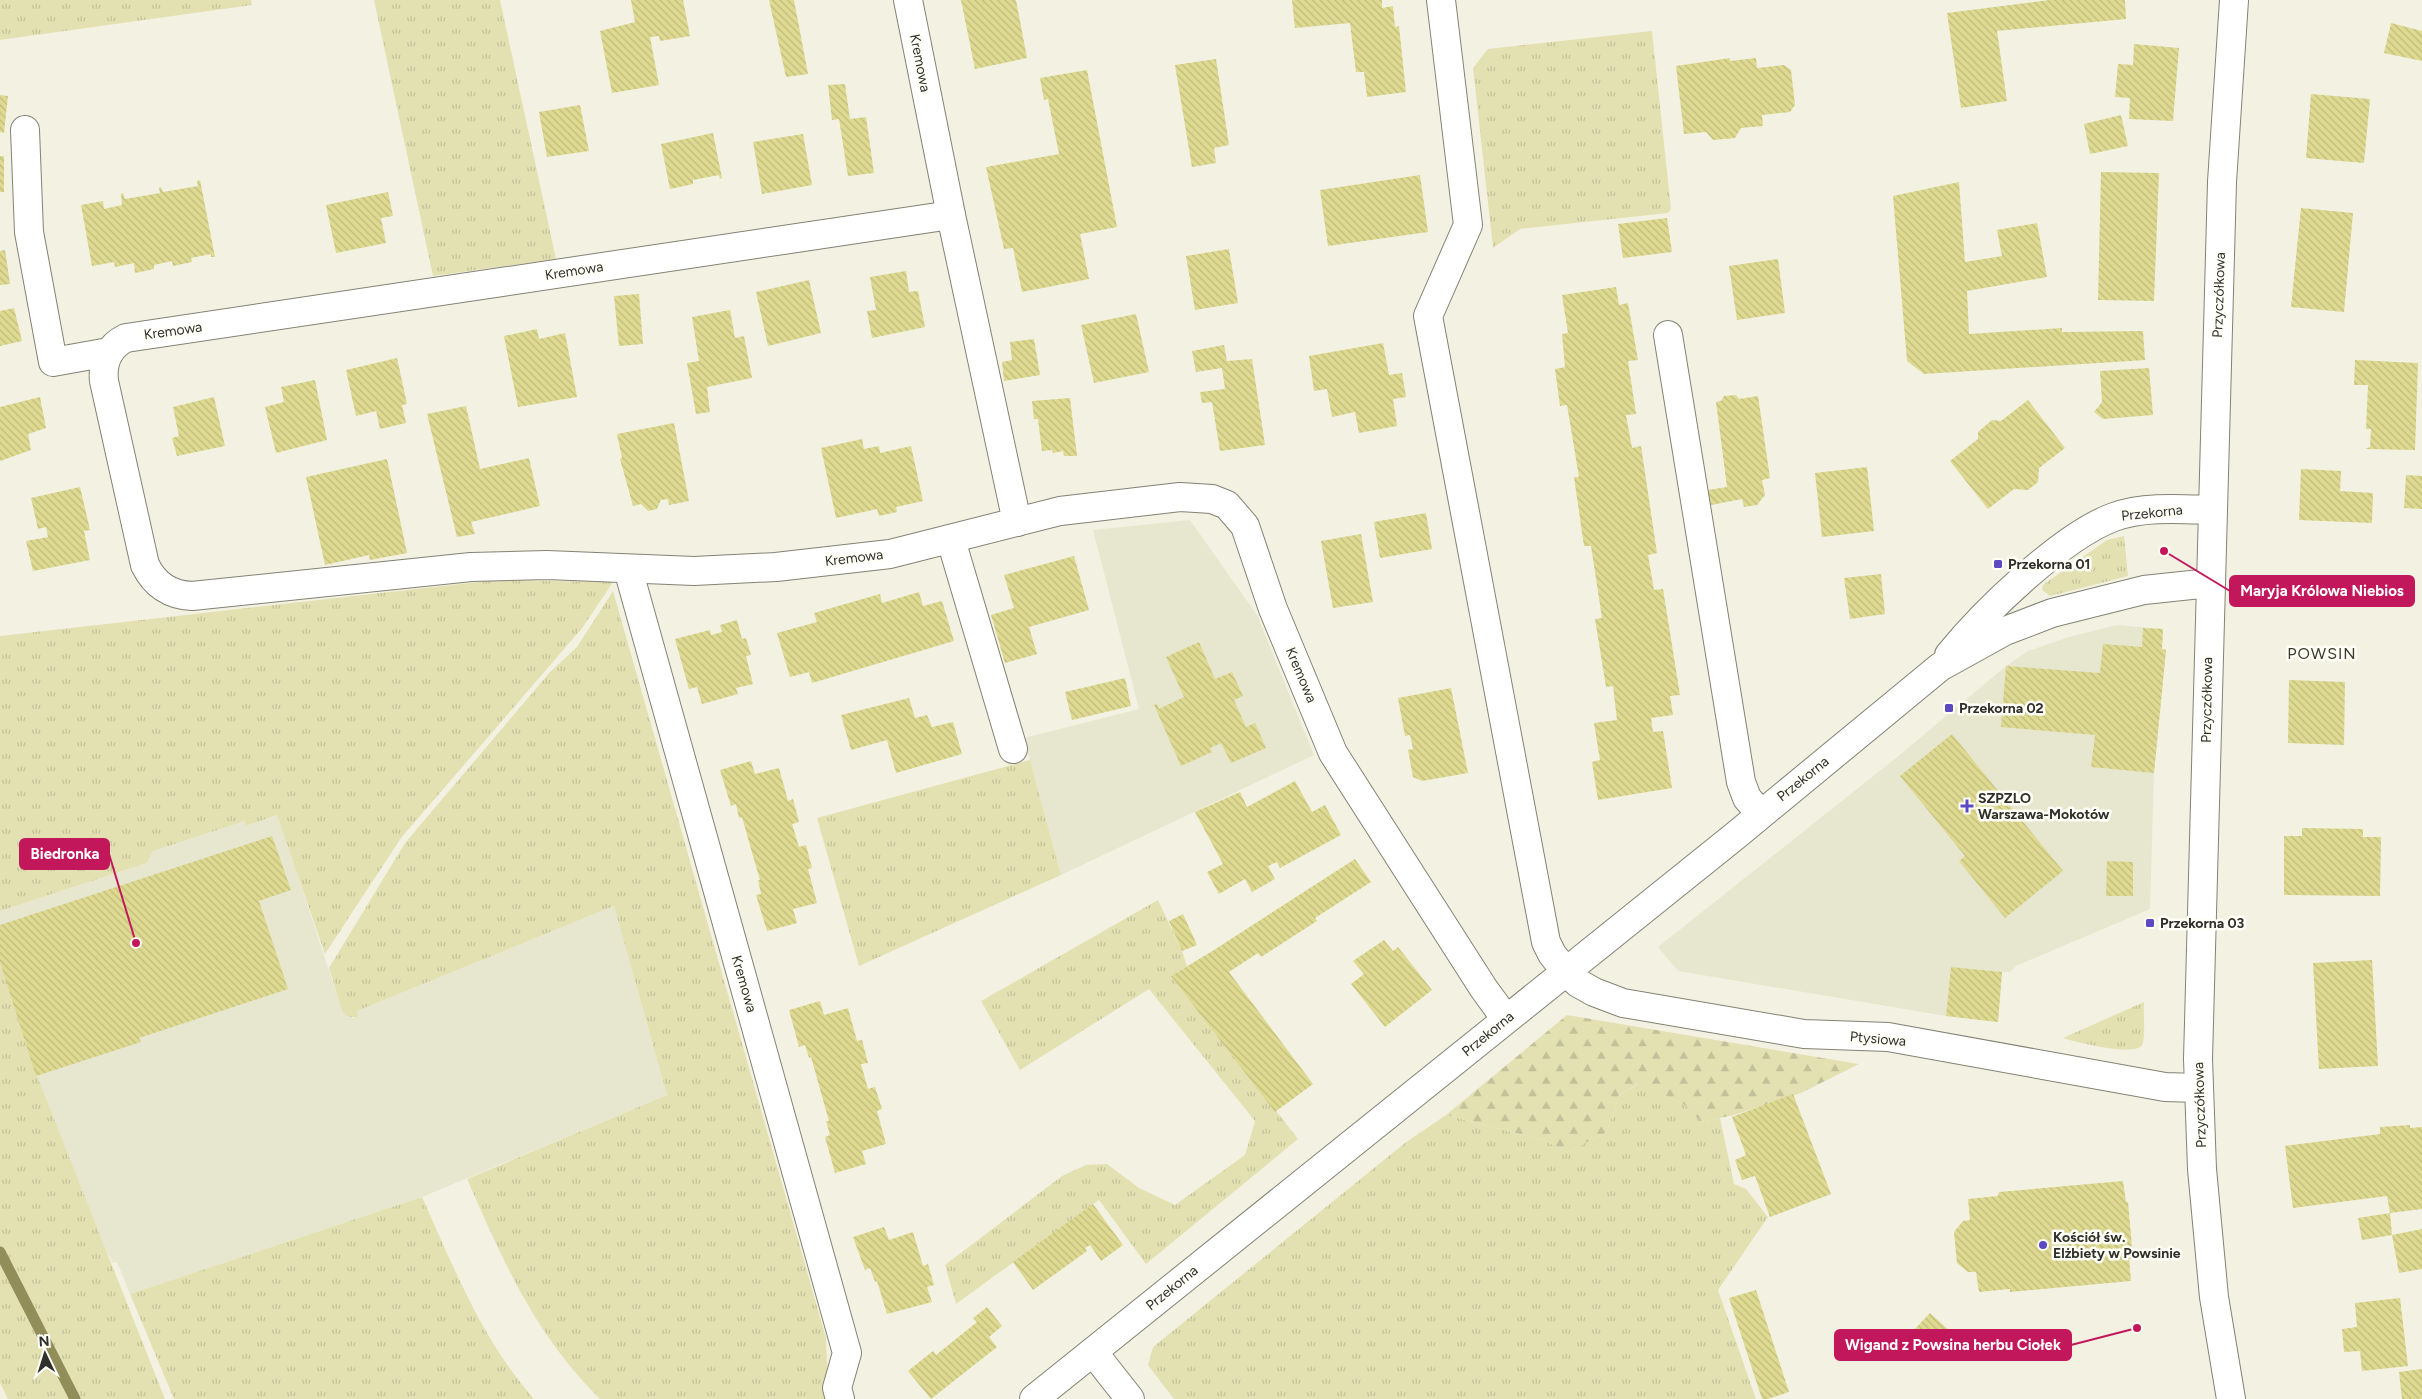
<svg xmlns="http://www.w3.org/2000/svg" width="2422" height="1399" font-family="Figtree,sans-serif">
<defs>
<pattern id="grass-tufts" width="24" height="20" patternUnits="userSpaceOnUse" patternTransform="scale(1.25)"><rect width="24" height="20" fill="#e3e1b2"/><path d="M3 7l-1-3M5 7V3M7 7l1-3M15 17l-1-3M17 17v-4M19 17l1-3" fill="none" stroke="#c3c199"/></pattern>
<pattern id="forest-firs" width="22" height="20" patternUnits="userSpaceOnUse" patternTransform="scale(1.25)"><rect width="22" height="20" fill="#e3e1b2"/><path d="M5 1l3.5 6h-7zM16 11l3.5 6h-7z" fill="#c3c199"/></pattern>
<pattern id="building-back-hatch" width="6" height="6" patternUnits="userSpaceOnUse" patternTransform="scale(1.25)"><rect width="6" height="6" fill="#deda91"/><path d="M-1 5l2 2M0 0l6 6M5-1l2 2" fill="none" stroke="#bfbb7d"/></pattern>
</defs>
<rect width="100%" height="100%" fill="#f3f2e2"/>
<g fill="#e7e7cf">
<path d="M 1190,520 L 1257,615 L 1314,755 L 1061,875 L 1024,738 L 1139,709 L 1093,530 Z"/>
<path d="M 2117,625 L 2163,629 L 2162,649 L 2166,650 L 2154,773 L 2150,909 L 2016,966 L 2010,972 L 2002,972 L 1998,1022 L 1946,1016 L 1678,971 L 1658,947 L 1896,758 L 2006,666 L 2028,651 L 2069,637 Z"/>
<path d="M 278,815 L 336,992 L 352,1018 L 357,1018 L 357,1011 L 614,906 L 667,1095 L 422,1197 L 130,1294 L 117,1262 L 113,1263 L 104,1246 L 36,1076 L 0,962 L 0,911 L 147,863 L 153,851 L 245,821 L 247,826 Z"/>
</g>
<g fill="url(#grass-tufts)">
<path d="M 0,0 L 251,0 L 252,5 L 0,40 Z"/>
<path d="M 374,0 L 500,0 L 556,259 L 433,276 Z"/>
<path d="M 1652,31 L 1671,209 L 1668,213 L 1520,229 L 1493,248 L 1473,68 L 1488,49 Z"/>
<path d="M 2124,536 L 2128,576 L 2050,596 L 2042,590 L 2043,585 L 2047,582 L 2107,540 Z"/>
<path d="M 496,580 L 613,582 L 583,627 L 401,838 L 325,954 L 277,815 L 246,826 L 245,821 L 153,851 L 147,863 L 0,911 L 0,636 Z"/>
<path d="M 613,591 L 826,1338 L 828,1392 L 830,1399 L 600,1399 C 534,1333 504,1263 467,1179 L 667,1095 L 614,906 L 357,1011 L 358,1018 L 346,1016 L 342,1010 L 329,968 L 405,843 L 550,672 L 577,647 Z"/>
<path d="M 1030,760 L 1061,875 L 859,966 L 817,818 Z"/>
<path d="M 1158,900 L 1182,951 L 1187,966 L 1171,976 L 1298,1139 L 1146,1264 L 1099,1200 L 956,1304 L 945,1265 L 1062,1176 L 1086,1165 L 1107,1164 L 1139,1188 L 1175,1205 L 1245,1155 L 1255,1121 L 1149,989 L 1020,1070 L 981,1001 Z"/>
<path d="M 0,962 L 37,1076 L 165,1399 L 8,1399 L 0,1383 Z"/>
<path d="M 2144,1002 C 2143,1012 2146,1038 2142,1045 C 2135,1057 2075,1042 2063,1038 Z"/>
<path d="M 1639,1084 L 1681,1102 L 1701,1122 L 1720,1118 L 1734,1184 L 1746,1189 L 1768,1217 L 1718,1290 L 1756,1399 L 1174,1399 L 1148,1365 L 1153,1347 L 1405,1143 L 1446,1115 L 1543,1140 L 1567,1152 L 1607,1132 L 1619,1095 Z"/>
<path d="M 422,1197 C 454,1268 482,1340 534,1399 L 174,1399 L 130,1294 Z"/>
</g>
<path fill="url(#forest-firs)" d="M 1567,1015 L 1859,1064 L 1801,1093 L 1734,1115 L 1701,1122 L 1681,1102 L 1638,1084 L 1619,1095 L 1607,1132 L 1567,1152 L 1543,1140 L 1446,1115 Z"/>
<g fill="none" stroke-linecap="round" stroke-linejoin="round">
<path stroke="#918e5a" stroke-width="11" d="M 0,1252 L 75,1399"/>
</g>
<g fill="url(#building-back-hatch)">
<path d="M 631,0 L 683,0 L 690,36 L 660,41 L 659,36 L 650,37 L 659,85 L 612,93 L 600,31 L 635,22 Z"/>
<path d="M 769,0 L 794,0 L 808,74 L 786,77 Z"/>
<path d="M 961,0 L 1016,0 L 1027,58 L 975,69 Z"/>
<path d="M 1292,0 L 1382,0 L 1382,8 L 1393,6 L 1395,27 L 1399,26 L 1406,92 L 1367,97 L 1364,72 L 1356,72 L 1350,23 L 1295,28 Z"/>
<path d="M 2049,0 L 2125,0 L 2126,19 L 1997,31 L 2007,101 L 1961,108 L 1947,13 Z"/>
<path d="M 2391,23 L 2422,31 L 2422,61 L 2384,53 Z"/>
<path d="M 2134,44 L 2179,48 L 2173,121 L 2129,119 L 2130,98 L 2115,97 L 2118,64 L 2133,65 Z"/>
<path d="M 1730,58 L 1730,61 L 1756,58 L 1757,68 L 1784,65 L 1791,70 L 1795,105 L 1790,112 L 1762,115 L 1763,126 L 1741,128 L 1735,138 L 1713,140 L 1706,132 L 1684,134 L 1676,66 Z"/>
<path d="M 1216,59 L 1229,145 L 1214,148 L 1216,163 L 1192,167 L 1175,65 Z"/>
<path d="M 1087,70 L 1117,227 L 1080,234 L 1089,279 L 1022,292 L 1013,248 L 1004,249 L 986,167 L 1059,154 L 1048,99 L 1044,100 L 1040,78 Z"/>
<path d="M 845,84 L 850,119 L 866,117 L 874,173 L 848,176 L 839,119 L 832,120 L 828,85 Z"/>
<path d="M 2311,94 L 2370,99 L 2364,163 L 2306,158 Z"/>
<path d="M 0,95 L 8,96 L 4,133 L 0,132 Z"/>
<path d="M 580,105 L 589,151 L 547,157 L 539,112 Z"/>
<path d="M 2121,115 L 2128,146 L 2090,154 L 2084,124 Z"/>
<path d="M 713,133 L 722,178 L 720,179 L 719,175 L 693,180 L 693,184 L 670,189 L 661,144 Z"/>
<path d="M 803,134 L 812,185 L 762,194 L 753,142 Z"/>
<rect x="0" y="156" width="4" height="36"/>
<path d="M 2101,172 L 2159,173 L 2154,301 L 2098,300 Z"/>
<path d="M 1420,175 L 1428,232 L 1328,246 L 1320,190 Z"/>
<path d="M 200,180 L 215,257 L 211,257 L 211,254 L 191,258 L 192,262 L 173,266 L 172,261 L 154,265 L 154,269 L 135,273 L 134,263 L 115,267 L 114,262 L 92,266 L 81,205 L 103,201 L 104,209 L 122,205 L 121,194 L 123,193 L 125,199 L 160,193 L 159,188 L 161,187 L 163,192 L 198,186 L 197,181 Z"/>
<path d="M 1959,182 L 1965,262 L 2002,256 L 1997,230 L 2037,223 L 2047,277 L 1967,291 L 1969,334 L 2062,328 L 2062,332 L 2143,331 L 2145,360 L 1924,374 L 1907,361 L 1893,196 Z"/>
<path d="M 388,192 L 393,216 L 381,218 L 386,243 L 336,253 L 326,205 Z"/>
<path d="M 2301,208 L 2353,213 L 2344,312 L 2291,307 Z"/>
<path d="M 1667,218 L 1672,252 L 1623,258 L 1618,224 Z"/>
<path d="M 1229,249 L 1238,303 L 1195,310 L 1186,256 Z"/>
<path d="M 5,250 L 10,284 L 0,285 L 0,251 Z"/>
<path d="M 1778,259 L 1785,313 L 1737,320 L 1729,266 Z"/>
<path d="M 906,271 L 909,292 L 918,291 L 925,327 L 872,338 L 867,311 L 876,310 L 870,277 Z"/>
<path d="M 809,280 L 821,333 L 768,346 L 756,292 Z"/>
<path d="M 1616,287 L 1619,305 L 1628,303 L 1638,360 L 1628,361 L 1636,414 L 1626,415 L 1632,448 L 1641,446 L 1657,553 L 1648,555 L 1654,590 L 1663,589 L 1680,695 L 1670,696 L 1673,715 L 1651,718 L 1653,732 L 1663,731 L 1672,788 L 1598,800 L 1592,762 L 1600,760 L 1594,723 L 1617,720 L 1613,686 L 1606,687 L 1595,619 L 1602,618 L 1591,546 L 1584,546 L 1574,477 L 1579,477 L 1567,405 L 1560,406 L 1555,369 L 1565,367 L 1562,334 L 1568,333 L 1562,295 Z"/>
<path d="M 639,294 L 643,344 L 619,346 L 614,296 Z"/>
<path d="M 14,308 L 22,341 L 0,346 L 0,311 Z"/>
<path d="M 730,310 L 735,338 L 744,336 L 752,378 L 707,387 L 710,412 L 696,414 L 687,363 L 699,361 L 692,317 Z"/>
<path d="M 1136,314 L 1149,372 L 1094,383 L 1081,325 Z"/>
<path d="M 537,329 L 539,339 L 565,333 L 577,397 L 518,407 L 504,336 Z"/>
<path d="M 1034,339 L 1040,375 L 1004,381 L 1002,362 L 1012,360 L 1010,342 Z"/>
<path d="M 1383,343 L 1389,375 L 1402,373 L 1406,397 L 1393,399 L 1397,426 L 1359,433 L 1355,412 L 1332,417 L 1327,389 L 1314,391 L 1309,356 Z"/>
<path d="M 1224,345 L 1227,361 L 1252,359 L 1265,445 L 1220,451 L 1212,402 L 1202,403 L 1200,392 L 1225,389 L 1222,368 L 1196,372 L 1192,351 Z"/>
<path d="M 397,358 L 407,404 L 402,405 L 406,423 L 380,429 L 376,411 L 356,416 L 346,370 Z"/>
<path d="M 2355,360 L 2418,363 L 2415,450 L 2365,449 L 2370,447 L 2371,429 L 2366,429 L 2368,385 L 2354,385 Z"/>
<path d="M 2149,368 L 2153,415 L 2103,419 L 2094,412 L 2102,402 L 2100,371 Z"/>
<path d="M 315,380 L 327,440 L 276,453 L 265,407 L 284,402 L 281,387 Z"/>
<path d="M 1736,395 L 1739,399 L 1758,396 L 1770,478 L 1762,480 L 1765,495 L 1757,505 L 1744,507 L 1742,499 L 1711,505 L 1708,490 L 1727,487 L 1716,402 L 1721,401 L 1724,396 Z"/>
<path d="M 40,397 L 46,428 L 28,434 L 31,450 L 0,461 L 0,407 Z"/>
<path d="M 214,397 L 225,446 L 177,456 L 172,438 L 179,436 L 173,407 Z"/>
<path d="M 1070,398 L 1077,456 L 1064,456 L 1063,451 L 1053,453 L 1052,450 L 1042,451 L 1038,419 L 1034,419 L 1032,401 Z"/>
<path d="M 2028,400 L 2065,448 L 2039,468 L 2038,482 L 2028,490 L 2014,489 L 1988,509 L 1950,461 L 1978,439 L 1978,432 L 1992,420 L 2001,421 Z"/>
<path d="M 466,406 L 480,469 L 529,458 L 540,506 L 471,522 L 475,534 L 457,537 L 427,414 Z"/>
<path d="M 674,423 L 689,501 L 669,505 L 668,499 L 661,500 L 657,509 L 648,511 L 641,504 L 633,506 L 620,459 L 622,458 L 617,434 Z"/>
<path d="M 862,439 L 864,449 L 879,446 L 880,453 L 911,446 L 923,501 L 896,507 L 897,512 L 879,516 L 877,509 L 836,518 L 821,448 Z"/>
<path d="M 387,459 L 407,553 L 370,560 L 369,555 L 325,565 L 306,477 Z"/>
<path d="M 1867,467 L 1874,531 L 1822,537 L 1815,473 Z"/>
<path d="M 2301,469 L 2341,471 L 2340,491 L 2373,493 L 2372,523 L 2299,520 Z"/>
<path d="M 2406,475 L 2422,476 L 2422,509 L 2404,508 Z"/>
<path d="M 80,487 L 90,530 L 84,531 L 90,560 L 33,571 L 26,541 L 48,537 L 46,527 L 38,529 L 31,498 Z"/>
<path d="M 1426,513 L 1432,549 L 1380,558 L 1374,522 Z"/>
<path d="M 1361,534 L 1373,602 L 1333,608 L 1321,541 Z"/>
<path d="M 1074,556 L 1089,610 L 1029,627 L 1037,654 L 1005,663 L 991,615 L 1014,608 L 1004,575 Z"/>
<path d="M 1881,574 L 1885,614 L 1850,619 L 1844,578 Z"/>
<path d="M 919,592 L 923,606 L 942,601 L 954,641 L 812,683 L 809,672 L 790,677 L 777,633 L 817,622 L 814,613 L 880,594 L 882,603 Z"/>
<path d="M 737,620 L 742,639 L 746,638 L 751,655 L 746,656 L 753,684 L 736,688 L 738,694 L 702,704 L 697,687 L 689,689 L 675,639 L 710,630 L 711,635 L 722,632 L 720,625 Z"/>
<path d="M 2143,628 L 2163,629 L 2162,649 L 2166,650 L 2154,773 L 2091,767 L 2095,735 L 2001,727 L 2006,666 L 2100,673 L 2103,644 L 2142,647 Z"/>
<path d="M 1199,642 L 1215,679 L 1232,672 L 1243,696 L 1234,700 L 1246,727 L 1255,723 L 1266,748 L 1231,763 L 1221,743 L 1210,748 L 1212,752 L 1181,766 L 1154,705 L 1157,704 L 1159,709 L 1184,697 L 1166,657 Z"/>
<path d="M 1125,678 L 1131,706 L 1072,720 L 1065,692 Z"/>
<path d="M 2289,680 L 2345,682 L 2344,745 L 2288,743 Z"/>
<path d="M 1451,688 L 1468,773 L 1422,781 L 1413,777 L 1408,750 L 1413,749 L 1410,735 L 1405,736 L 1398,698 Z"/>
<path d="M 909,698 L 915,718 L 927,715 L 932,727 L 953,722 L 962,754 L 896,773 L 887,740 L 851,750 L 841,715 Z"/>
<path d="M 1952,734 L 2063,871 L 2005,918 L 1959,861 L 1965,856 L 1900,776 Z"/>
<path d="M 751,761 L 755,774 L 779,768 L 788,801 L 793,799 L 799,822 L 792,824 L 799,847 L 806,845 L 812,868 L 808,869 L 817,903 L 793,909 L 797,923 L 767,931 L 756,895 L 761,894 L 758,880 L 760,880 L 751,849 L 742,817 L 739,818 L 736,804 L 731,806 L 720,770 Z"/>
<path d="M 1295,781 L 1312,812 L 1325,805 L 1341,835 L 1280,868 L 1277,862 L 1268,866 L 1275,879 L 1252,892 L 1245,879 L 1219,894 L 1207,872 L 1223,864 L 1195,812 L 1240,792 L 1247,807 Z"/>
<path d="M 2302,828 L 2363,829 L 2363,837 L 2381,837 L 2380,896 L 2284,895 L 2284,836 L 2302,836 Z"/>
<path d="M 272,836 L 291,890 L 259,901 L 288,989 L 139,1038 L 141,1042 L 36,1076 L 0,962 L 0,925 Z"/>
<path d="M 1355,859 L 1371,882 L 1315,918 L 1317,921 L 1261,957 L 1258,953 L 1229,972 L 1313,1084 L 1275,1112 L 1171,976 L 1214,950 Z"/>
<path d="M 2107,861 L 2133,862 L 2133,896 L 2106,896 Z"/>
<path d="M 1183,914 L 1197,945 L 1182,951 L 1169,921 Z"/>
<path d="M 1384,940 L 1393,951 L 1398,947 L 1432,990 L 1385,1027 L 1351,984 L 1364,974 L 1353,961 Z"/>
<path d="M 2372,960 L 2378,1066 L 2319,1069 L 2313,963 Z"/>
<path d="M 1951,967 L 2002,972 L 1998,1022 L 1946,1016 Z"/>
<path d="M 820,1001 L 824,1015 L 848,1008 L 857,1041 L 862,1040 L 868,1063 L 861,1064 L 868,1089 L 875,1087 L 882,1109 L 877,1111 L 886,1144 L 862,1151 L 866,1164 L 835,1173 L 825,1137 L 830,1135 L 826,1121 L 829,1121 L 811,1057 L 809,1058 L 805,1045 L 799,1047 L 789,1010 Z"/>
<path d="M 1793,1094 L 1831,1194 L 1770,1217 L 1755,1176 L 1742,1180 L 1735,1160 L 1746,1155 L 1732,1117 Z"/>
<path d="M 2410,1125 L 2410,1128 L 2422,1127 L 2422,1209 L 2390,1213 L 2387,1196 L 2293,1208 L 2285,1146 L 2380,1134 L 2380,1127 Z"/>
<path d="M 2123,1181 L 2126,1202 L 2128,1202 L 2133,1258 L 2129,1259 L 2131,1281 L 2010,1292 L 2010,1289 L 1979,1292 L 1976,1272 L 1968,1272 L 1957,1263 L 1954,1232 L 1963,1221 L 1970,1220 L 1968,1199 L 1998,1196 L 1999,1192 Z"/>
<path d="M 1093,1204 L 1123,1245 L 1101,1261 L 1090,1245 L 1085,1248 L 1087,1251 L 1033,1290 L 1013,1262 Z"/>
<path d="M 2390,1213 L 2392,1235 L 2362,1240 L 2358,1218 Z"/>
<path d="M 884,1227 L 889,1240 L 913,1232 L 923,1266 L 928,1264 L 934,1285 L 927,1287 L 932,1302 L 887,1314 L 877,1281 L 875,1282 L 870,1268 L 865,1270 L 853,1237 Z"/>
<path d="M 2422,1229 L 2422,1269 L 2399,1273 L 2392,1235 Z"/>
<path d="M 1756,1290 L 1789,1392 L 1768,1399 L 1762,1399 L 1729,1298 Z"/>
<path d="M 2400,1298 L 2408,1366 L 2362,1371 L 2360,1351 L 2344,1352 L 2342,1329 L 2357,1327 L 2355,1303 Z"/>
<path d="M 987,1307 L 1002,1326 L 989,1337 L 997,1347 L 931,1399 L 908,1371 L 933,1351 L 936,1355 L 977,1322 L 973,1318 Z"/>
<path d="M 1930,1313 L 1951,1332 L 1932,1353 L 1911,1333 Z"/>
<path d="M 2422,1369 L 2422,1399 L 2402,1399 L 2399,1372 Z"/>
</g>
<g fill="none" stroke-linecap="round" stroke-linejoin="round">
<g stroke="#838274" stroke-width="30">
<g id="minor">
<path d="M 908,0 L 951,215 L 1017,522"/>
<path d="M 1441,0 L 1468,225 L 1428,316 L 1546,942 L 1552,954 L 1565,971 L 1578,983 L 1594,992 L 1623,1003 L 1804,1034 L 1888,1037 L 2165,1087 L 2198,1088"/>
<path d="M 25,130 L 29,232 L 53,362 L 109,352"/>
<path d="M 951,215 L 126,338 C 109,346 102,362 104,381 L 145,565 C 155,585 170,595 192,596 L 471,567 L 547,565 L 694,571 L 776,567 L 890,554 L 1060,511 L 1180,497 L 1212,499 L 1227,505 L 1245,526 L 1273,609 L 1333,753 L 1484,989 L 1506,1019"/>
<path d="M 1668,335 L 1741,782 L 1747,798 L 1761,814"/>
<path d="M 951,540 L 1013,749"/>
<path d="M 628,569 L 847,1353 L 837,1388 L 840,1399"/>
<path d="M 1949,655 C 1984,612 2062,536 2114,517 C 2144,506 2181,509 2212,510"/>
<path d="M 1093,1352 L 1130,1399"/>
<path d="M 1034,1399 L 1735,836 L 1940,667 L 2005,631 L 2052,613 L 2144,590 L 2210,583"/>
<path d="M 2231,1399 L 2214,1297 L 2202,1169 L 2198,1059 L 2222,182 L 2234,0"/>
</g>
</g>
<use href="#minor" stroke="#fff" stroke-width="28"/>
</g>
<g fill="#5d49c2" stroke="#fffff8" stroke-width="2">
<rect x="1993" y="559" width="10" height="10" rx="2.5"/>
<rect x="1944" y="703" width="10" height="10" rx="2.5"/>
<path d="M1964.5 798.5h5v5h5v5h-5v5h-5v-5h-5v-5h5z"/>
<rect x="2145" y="918" width="10" height="10" rx="2.5"/>
<circle cx="2043" cy="1245" r="5"/>
</g>
<g text-anchor="middle" dominant-baseline="central" stroke-width="5" stroke-linejoin="round" paint-order="stroke">
<g font-size="14" fill="#30302a" stroke="#fffff8">
<text transform="translate(920 63) rotate(79)">Kremowa</text>
<text transform="translate(574 271) rotate(-9)">Kremowa</text>
<text transform="translate(2219 295) rotate(-88)">Przyczółkowa</text>
<text transform="translate(173 331) rotate(-8)">Kremowa</text>
<text transform="translate(2152 513) rotate(-6)">Przekorna</text>
<text transform="translate(854 558) rotate(-7)">Kremowa</text>
<text transform="translate(1301 675) rotate(67)">Kremowa</text>
<text transform="translate(2207 700) rotate(-89)">Przyczółkowa</text>
<text transform="translate(1803 779) rotate(-39)">Przekorna</text>
<text transform="translate(744 984) rotate(74)">Kremowa</text>
<text transform="translate(1488 1034) rotate(-39)">Przekorna</text>
<text transform="translate(1878 1039) rotate(5)">Ptysiowa</text>
<text transform="translate(2200 1105) rotate(-92)">Przyczółkowa</text>
<text transform="translate(1172 1288) rotate(-39)">Przekorna</text>
</g>
<g font-size="14" font-weight="bold" fill="#30302a" stroke="#fffff8" text-anchor="start">
<text x="2008" y="564">Przekorna 01</text>
<text x="1959" y="708">Przekorna 02</text>
<text x="1978" y="798">SZPZLO<tspan x="1978" dy="16">Warszawa-Mokotów</tspan></text>
<text x="2160" y="923">Przekorna 03</text>
<text x="2053" y="1237">Kościół św.<tspan x="2053" dy="16">Elżbiety w Powsinie</tspan></text>
</g>
<g font-size="16" letter-spacing="1" fill="#3a3a2d" stroke="#fffff8">
<text x="2322" y="653">POWSIN</text>
</g>
</g>
<path fill="none" stroke="#c2185b" stroke-width="2" d="M2164 551L2230 591M136 943L109 854M2137 1328L2071 1345"/>
<g fill="#c2185b" stroke="#fffff8" stroke-width="2">
<circle cx="2164" cy="551" r="5"/>
<circle cx="136" cy="943" r="5"/>
<circle cx="2137" cy="1328" r="5"/>
</g>
<g fill="#c2185b" stroke="#c2185b" stroke-width="2">
<rect x="2230" y="576" width="184" height="30" rx="5"/>
<rect x="20" y="839" width="89" height="30" rx="5"/>
<rect x="1835" y="1330" width="236" height="30" rx="5"/>
</g>
<g font-size="15" text-anchor="middle" font-weight="bold" fill="#fff">
<text x="2322" y="596">Maryja Królowa Niebios</text>
<text x="65" y="859">Biedronka</text>
<text x="1953" y="1350">Wigand z Powsina herbu Ciołek</text>
</g>
<g transform="translate(45 1354) rotate(356)" stroke="#fffff8" stroke-width="4" paint-order="stroke">
<path d="M0-4L9 19L0 12L-9 19Z" fill="#30302a"/>
<text y="-8" font-size="14" font-weight="bold" text-anchor="middle" fill="#30302a">N</text>
</g>
</svg>
